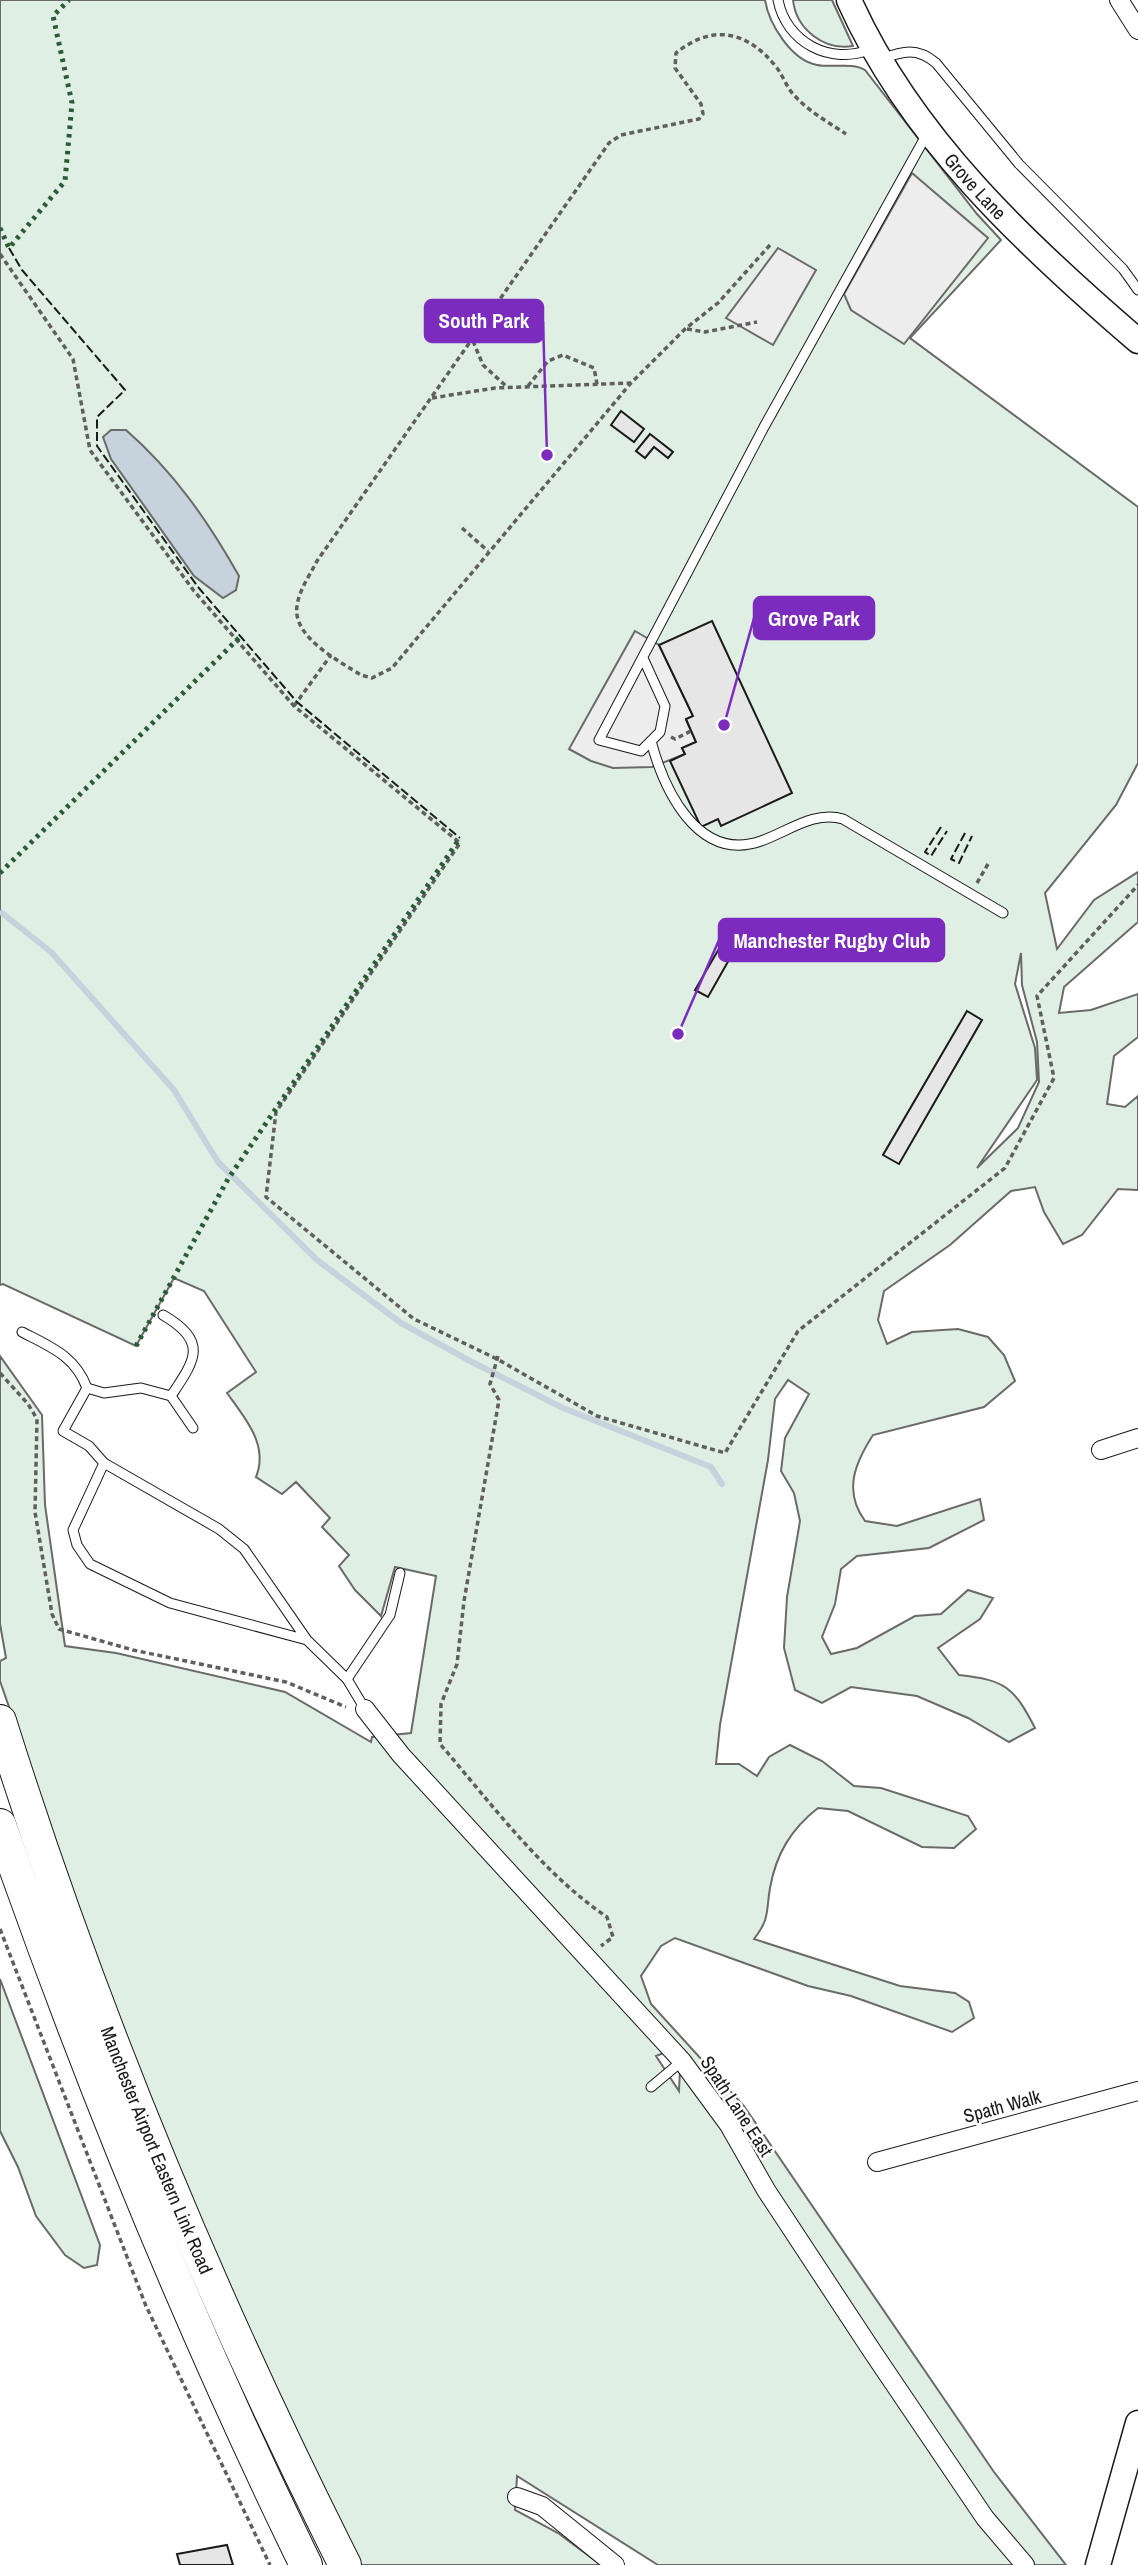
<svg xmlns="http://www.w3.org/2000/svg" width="1138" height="2565" font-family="'Archivo Narrow',sans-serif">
<rect width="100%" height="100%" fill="#fff"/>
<g fill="#e0efe3" stroke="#6a6a6a" stroke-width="2" fill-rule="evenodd">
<path d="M 0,0 L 765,0 C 769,24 791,60 817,65 C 833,68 852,62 865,70 L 977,214 L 1001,240 L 910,338 L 1138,507 L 1138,763 L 1116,805 L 1045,893 L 1057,949 L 1094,900 L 1138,872 L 1138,922 L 1064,987 L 1059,1013 L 1091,1010 L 1138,994 L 1138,1037 L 1114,1056 L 1107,1104 L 1125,1107 L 1138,1096 L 1138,1190 L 1118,1189 L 1082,1235 L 1063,1244 L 1044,1212 L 1035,1187 L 1011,1191 L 950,1245 L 884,1291 L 878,1320 L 887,1344 L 912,1332 L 958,1329 L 988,1337 L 1004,1355 L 1015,1381 L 984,1407 L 873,1435 C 855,1463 843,1491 865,1521 L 897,1526 L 980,1499 L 984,1520 L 929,1548 L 857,1556 L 841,1569 L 835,1604 L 822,1637 L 831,1654 L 857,1648 L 915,1616 L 941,1614 L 968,1590 L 993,1598 L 980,1619 L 938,1648 L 959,1675 C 1005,1680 1014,1687 1035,1728 L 1009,1742 L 968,1718 L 917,1696 L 851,1687 L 822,1703 L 795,1690 L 784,1648 L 787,1597 L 800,1521 L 794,1493 L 781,1471 L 785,1438 L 809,1394 L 788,1380 L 775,1399 L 768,1460 L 720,1725 L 716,1764 L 739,1764 L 757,1776 L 769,1757 L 790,1745 L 822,1761 L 854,1786 L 881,1788 L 968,1816 L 976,1829 L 954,1848 L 922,1847 L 848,1811 L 818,1808 C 791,1829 776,1854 770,1888 C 766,1911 770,1919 754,1939 L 900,1986 L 955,1993 L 969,2002 L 974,2018 L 952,2032 L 851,1996 L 808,1986 L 675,1938 L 661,1946 L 641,1976 L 651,2004 L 744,2106 L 994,2472 L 1066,2565 L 658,2565 L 517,2476 L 515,2510 L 558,2533 L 601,2565 L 356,2565 L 208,2241 L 117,2018 L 0,1681 L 0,1661 L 6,1658 L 0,1624 L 0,1356 L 42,1415 L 45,1505 L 65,1646 L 116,1653 L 285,1692 L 371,1742 L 372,1737 L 411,1733 L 436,1576 L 395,1567 L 381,1616 L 355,1590 L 339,1566 L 349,1555 L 322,1527 L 330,1518 L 296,1482 L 282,1494 L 256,1477 C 269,1445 245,1418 227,1393 L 256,1372 L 204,1291 L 174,1278 L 136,1346 L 3,1284 L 0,1285 ZM 1021,953 L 1022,985 L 1037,1042 L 1039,1082 L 1018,1128 L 977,1168 L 1037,1080 L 1035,1048 L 1015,984 ZM 666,2052 L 680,2069 L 679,2091 L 656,2056 Z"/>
<path d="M 793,0 L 832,0 L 853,46 C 824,51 796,29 793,0 Z"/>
<path d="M 0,1979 L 100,2245 L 97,2265 L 84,2268 L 65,2255 L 36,2216 L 18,2167 L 0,2131 Z"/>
</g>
<g fill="#ededed" stroke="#6a6a6a" stroke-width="2">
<path d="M 912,173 L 988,238 L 904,344 L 851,310 L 844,294 Z"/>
<path d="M 778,248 L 816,270 L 773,345 L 726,318 Z"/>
<path d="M 635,631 L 659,645 L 693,716 L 686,720 L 696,742 L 682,748 L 685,754 L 652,767 L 613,768 L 591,761 L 569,749 Z"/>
</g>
<path fill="#c6d2dc" stroke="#6a6a6a" stroke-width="2" d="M 111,430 L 126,430 C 174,472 208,521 239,576 L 236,590 L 223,598 L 194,576 L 111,459 L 103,437 Z"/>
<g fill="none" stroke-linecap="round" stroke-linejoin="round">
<path stroke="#c6d2dc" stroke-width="6" d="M 2,913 L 51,952 L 174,1090 L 218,1162 L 317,1260 L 401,1323 L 472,1362 L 563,1408 L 711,1467 L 722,1484"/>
</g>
<g fill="#e6e6e6" stroke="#1a1a1a" stroke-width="2">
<path d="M 621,411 L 644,429 L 634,442 L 611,425 Z"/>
<path d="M 650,434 L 673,452 L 668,458 L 654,447 L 645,458 L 636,451 Z"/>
<path d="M 712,621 L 792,793 L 721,826 L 718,819 L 701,827 L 670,761 L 685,754 L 682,748 L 696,742 L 686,719 L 693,716 L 659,645 Z"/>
<path d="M 731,928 L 743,935 L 708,997 L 695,990 Z"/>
<path d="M 967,1011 L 982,1020 L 899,1164 L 883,1155 Z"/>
<path d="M 227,2545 L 233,2565 L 180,2565 L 177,2554 Z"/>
</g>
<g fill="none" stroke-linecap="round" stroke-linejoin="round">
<g stroke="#1a1a1a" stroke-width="11">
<g id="lane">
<path d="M 778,0 C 786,42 830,66 871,49"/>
<path d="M 881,59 C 903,51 917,47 936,63 L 1019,164 L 1123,269 L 1138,290"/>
<path d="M 643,658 L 665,706 L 660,732 L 641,751 L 599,740 L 764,427 L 927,134"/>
<path d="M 651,741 C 664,790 698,863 761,841 C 787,832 815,810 843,819 L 1003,913"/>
<path d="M 22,1332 C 51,1347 75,1356 87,1388 L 63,1431 L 89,1446 L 104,1463"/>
<path d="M 87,1388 L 104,1393 L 141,1388 L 171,1396 C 195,1360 209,1342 163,1315"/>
<path d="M 171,1396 L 193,1428"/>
<path d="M 307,1640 L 170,1603 L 90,1564 L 77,1545 L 73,1530 L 104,1463 L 219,1529 L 244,1549 L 307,1640 L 347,1679 L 365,1709"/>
<path d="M 347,1679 L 390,1615 L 400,1573"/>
<path d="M 651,2087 L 682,2061"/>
</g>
</g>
<g stroke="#1a1a1a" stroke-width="20">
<g id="street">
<path d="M 1119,0 L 1138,30"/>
<path d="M 1101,1450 L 1138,1438"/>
<path d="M 365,1709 L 401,1755 L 682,2061 L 729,2125 L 766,2190 L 872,2351 L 985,2518 L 1025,2565"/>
<path d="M 877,2162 L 1138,2091"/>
<path d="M 517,2497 L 542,2506 L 615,2565"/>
</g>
</g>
<g stroke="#1a1a1a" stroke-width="27">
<g id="secondary">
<path id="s1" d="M 849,0 C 910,137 1026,245 1138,341"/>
<path d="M 1098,2565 L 1138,2423"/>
</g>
</g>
<g stroke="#1a1a1a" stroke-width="34">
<g id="highway">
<path id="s2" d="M 0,1721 C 91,2011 209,2295 345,2565"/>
<path d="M 0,1825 C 88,2077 189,2325 306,2565"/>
</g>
</g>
<g stroke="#5f5f5f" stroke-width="3.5" stroke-dasharray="5 3.5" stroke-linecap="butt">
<path d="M 770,245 L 718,303 L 685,329 L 631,383 L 392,668 L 372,678 L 361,675 C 339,661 292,637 297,606 C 299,590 310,575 317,561 L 609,143 L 621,135 L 699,119 L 703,114 L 701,104 L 675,68 L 676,53 C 713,23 748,31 777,68 C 783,76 787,88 794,95 C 808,111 828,122 846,134"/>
<path d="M 0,254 L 73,359 L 90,450 L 194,591 L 294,706 L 460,843 L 276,1112 L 266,1197 L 414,1319 L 497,1359 L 597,1416 L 725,1453 L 798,1331 L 1005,1168 L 1054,1078 L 1037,996 L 1138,885"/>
<path d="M 687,329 L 705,332 L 757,322"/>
<path d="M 473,341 L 483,365 L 507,387"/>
<path d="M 528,386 L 548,361 L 563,355 L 594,368 L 597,384"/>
<path d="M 432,398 L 495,388 L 631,383"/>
<path d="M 462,528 L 488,551"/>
<path d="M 294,706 L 331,655"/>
<path d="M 671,737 L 675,739 L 691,731"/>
<path d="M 977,883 L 988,864"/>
<path d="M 498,1356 L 490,1384 L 499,1400 L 464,1601 L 457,1664 L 441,1704 L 440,1744 C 491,1803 542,1873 607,1917 L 613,1937 L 601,1946"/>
<path d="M 0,1373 L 28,1404 L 37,1419 L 35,1512 L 52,1614 L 59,1629 L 133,1650 L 286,1682 L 346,1707"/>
<path d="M 0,1929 L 146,2306 L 270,2565"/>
</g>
<use href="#lane" stroke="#fff" stroke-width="9"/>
<use href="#street" stroke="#fff" stroke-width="18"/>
<use href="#secondary" stroke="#fff" stroke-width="24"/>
<use href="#highway" stroke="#fff" stroke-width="32"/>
<g stroke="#2b5a34" stroke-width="5" stroke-dasharray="3.5 5" stroke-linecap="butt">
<path d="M 0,228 L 9,248 L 65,181 L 72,103 L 53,16 L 69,0"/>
<path d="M 0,873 L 241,636"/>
<path d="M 136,1346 L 228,1179 L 460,838"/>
</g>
<g stroke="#1a1a1a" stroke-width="2" stroke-dasharray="9 3.5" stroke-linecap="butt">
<path d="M 9,248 L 22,270 L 125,390 L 97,417 L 97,446 L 198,587 L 297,702 L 460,838"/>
<path d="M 941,827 L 925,852 L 931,856 L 947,831"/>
<path d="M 965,833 L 951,859 L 959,863 L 972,836"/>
</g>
</g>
<g text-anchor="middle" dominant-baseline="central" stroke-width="5" stroke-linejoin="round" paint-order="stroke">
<g font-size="19" fill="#1a1a1a" stroke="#fff">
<text stroke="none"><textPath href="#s1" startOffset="226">Grove Lane</textPath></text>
<text transform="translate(737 2106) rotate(57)">Spath Lane East</text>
<text transform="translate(1002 2106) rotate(-15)">Spath Walk</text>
<text stroke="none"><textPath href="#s2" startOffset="457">Manchester Airport Eastern Link Road</textPath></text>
</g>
</g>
<path fill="none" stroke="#7b2cbf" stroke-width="2.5" d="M547 455L543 321M724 725L754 618M678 1034L719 940"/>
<g fill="#7b2cbf" stroke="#fff" stroke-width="2.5">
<circle cx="547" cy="455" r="7"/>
<circle cx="724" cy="725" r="7"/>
<circle cx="678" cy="1034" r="7"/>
</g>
<g fill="#7b2cbf" stroke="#7b2cbf" stroke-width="2.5">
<rect x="425" y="300" width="118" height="42" rx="7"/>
<rect x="754" y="597" width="120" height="42" rx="7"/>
<rect x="719" y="919" width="225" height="42" rx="7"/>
</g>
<g font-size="21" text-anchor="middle" font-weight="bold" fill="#fff">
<text x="484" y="328">South Park</text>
<text x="814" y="626">Grove Park</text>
<text x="832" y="948">Manchester Rugby Club</text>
</g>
</svg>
